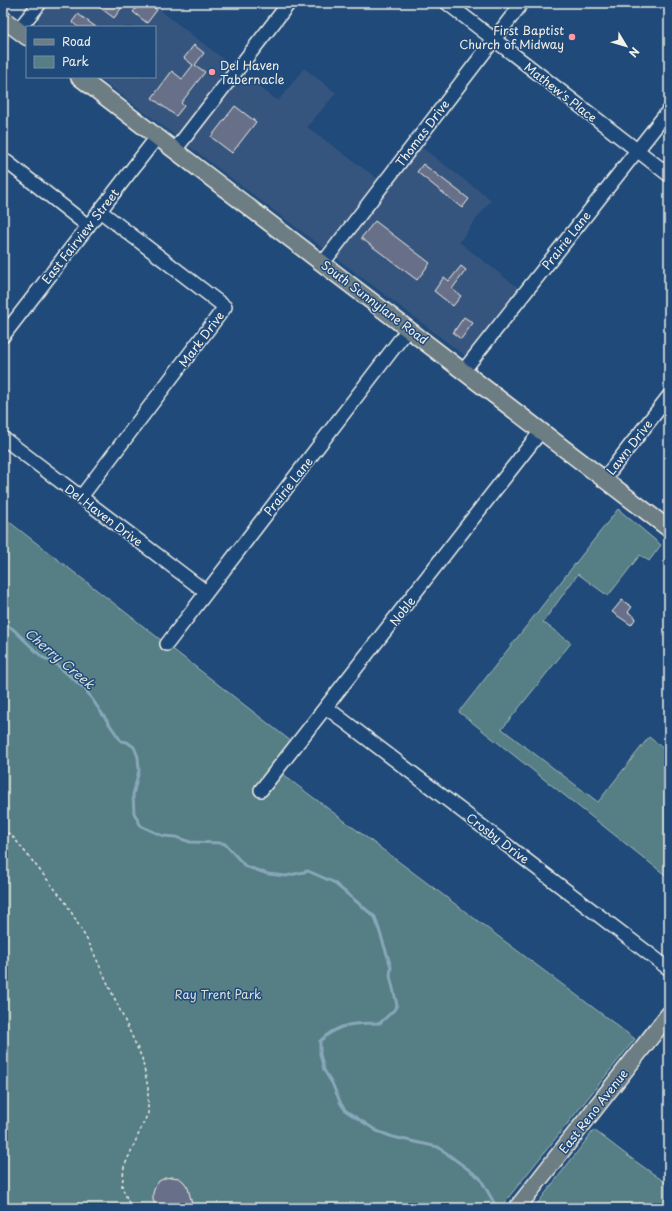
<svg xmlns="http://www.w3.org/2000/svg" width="672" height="1211" font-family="'Playpen Sans',sans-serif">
<rect width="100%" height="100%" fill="#1f4a7a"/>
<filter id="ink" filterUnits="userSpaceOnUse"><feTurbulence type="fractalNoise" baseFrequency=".025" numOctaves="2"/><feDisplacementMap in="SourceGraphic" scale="8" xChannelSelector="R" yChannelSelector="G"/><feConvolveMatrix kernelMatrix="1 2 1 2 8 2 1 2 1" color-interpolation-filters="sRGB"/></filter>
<g filter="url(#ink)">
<g fill="#35557e">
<path d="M 49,3 L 166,3 L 161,11 L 278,101 L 304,68 L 336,93 L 307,127 L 389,187 L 421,147 L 491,200 L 459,242 L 520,289 L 468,358 L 98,77 L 155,77 L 155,27 L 38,27 L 38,19 Z"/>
<path d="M 3,32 L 11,38 L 3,47 Z"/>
</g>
<g fill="#567e85" stroke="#a5b8b6">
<path d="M 618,509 L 661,545 L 649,561 L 640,555 L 608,596 L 578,574 L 543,622 L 571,643 L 502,729 L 598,802 L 649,737 L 669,753 L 669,878 L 459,712 Z"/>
<path d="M 3,517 L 292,742 L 274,768 L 635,1039 L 500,1208 L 3,1208 Z"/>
<path d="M 594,1130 L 628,1156 L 669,1185 L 669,1208 L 534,1208 Z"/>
</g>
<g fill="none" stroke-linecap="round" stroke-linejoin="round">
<path stroke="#87a8b9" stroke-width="3" d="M 3,623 L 13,629 L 42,657 L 56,664 L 85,689 L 121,741 L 127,742 L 134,747 L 138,757 L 139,770 L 133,795 L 134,813 L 141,826 L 163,836 L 176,837 L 190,842 L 222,843 L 225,844 L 245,866 L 268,874 L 286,876 L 308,871 L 333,882 L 375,917 L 391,967 L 390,976 L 397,1005 L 394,1010 L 380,1023 C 354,1023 339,1023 320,1041 L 320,1054 L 324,1070 L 332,1083 L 341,1104 L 346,1111 L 377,1131 L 393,1137 L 438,1147 L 480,1178 L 497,1208"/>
</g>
<g fill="#677089" stroke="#f4f1e8">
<path d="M 94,3 L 125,3 L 114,18 Z"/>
<path d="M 140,3 L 147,3 L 157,10 L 147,23 L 133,12 Z"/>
<path d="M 78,14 L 96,27 L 78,27 L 72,22 Z"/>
<path d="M 194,45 L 204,53 L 195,65 L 205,72 L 181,103 L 184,106 L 176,116 L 152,98 L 172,71 L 182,79 L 193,65 L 184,58 Z"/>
<path d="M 235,106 L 256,122 L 232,153 L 211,137 Z"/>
<path d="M 423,164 L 469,199 L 462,208 L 417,172 Z"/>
<path d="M 375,221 L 430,263 L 417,280 L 361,238 Z"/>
<path d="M 461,266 L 466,270 L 452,289 L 461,296 L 453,306 L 434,291 L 444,277 L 449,281 Z"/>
<path d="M 464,317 L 473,323 L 461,339 L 453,333 Z"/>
<path d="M 622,600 L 632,607 L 628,612 L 636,618 L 631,625 L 612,612 Z"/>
<path d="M 172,1177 L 179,1178 L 184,1182 L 188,1188 L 193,1208 L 158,1208 L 156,1206 L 153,1200 L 153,1193 L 155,1187 L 159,1181 L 165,1178 Z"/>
</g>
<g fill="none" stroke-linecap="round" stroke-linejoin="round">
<g stroke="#f4f1e8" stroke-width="16">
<g id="minor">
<path d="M 447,3 L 669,175"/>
<path d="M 18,30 L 40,3"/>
<path d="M 175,150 L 289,3"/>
<path d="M 7,162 L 88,226"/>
<path d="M 323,263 L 522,3"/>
<path d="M 3,336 L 157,137"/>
<path d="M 464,370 L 669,110"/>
<path d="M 3,438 L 206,592"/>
<path d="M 604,479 L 669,396"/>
<path d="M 81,497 L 225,307 L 100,211"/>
<path d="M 167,644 L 409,328"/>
<path d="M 327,708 L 669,969"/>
<path d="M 261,790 L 541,431"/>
</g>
</g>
<g stroke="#f4f1e8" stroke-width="19">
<g id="major">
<path d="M 3,19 L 27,37"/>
<path d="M 79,77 L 669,529"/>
<path d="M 517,1208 L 669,1014"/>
</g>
</g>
<path stroke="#f4f1e8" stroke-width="1.5" stroke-dasharray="3 3" stroke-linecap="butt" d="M 3,829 L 14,838 L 66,903 L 90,945 L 142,1058 L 148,1088 L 148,1113 L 124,1167 L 122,1187 L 131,1208"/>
<use href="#minor" stroke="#1f4a7a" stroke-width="13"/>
<use href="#major" stroke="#6d7d84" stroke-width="16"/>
</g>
</g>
<g fill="#ff9aa2" stroke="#1f4a7a" stroke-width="1.5">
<circle cx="572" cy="37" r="4"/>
<circle cx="212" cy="72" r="4"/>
</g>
<g text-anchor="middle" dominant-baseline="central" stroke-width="3" stroke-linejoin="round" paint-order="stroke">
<g font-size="12" fill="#f4f1e8" stroke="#1f4a7a" text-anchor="end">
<text x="564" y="30">First Baptist<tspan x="564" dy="14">Church of Midway</tspan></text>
<text x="220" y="65" text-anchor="start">Del Haven<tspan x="220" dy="14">Tabernacle</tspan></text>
</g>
<g font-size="12" fill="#f4f1e8" stroke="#1f4a7a">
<text transform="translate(561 92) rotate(38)">Mathew's Place</text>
<text transform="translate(422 133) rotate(-53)">Thomas Drive</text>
<text transform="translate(80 236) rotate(-52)">East Fairview Street</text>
<text transform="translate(566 240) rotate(-52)">Prairie Lane</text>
<text transform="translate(375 302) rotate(37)">South Sunnylane Road</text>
<text transform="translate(201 339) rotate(-53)">Mark Drive</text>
<text transform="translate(629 447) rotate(-52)">Lawn Drive</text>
<text transform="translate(288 486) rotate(-52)">Prairie Lane</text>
<text transform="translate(104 515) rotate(37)">Del Haven Drive</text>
<text transform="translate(402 611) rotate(-52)">Noble</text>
<text transform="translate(498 838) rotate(37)">Crosby Drive</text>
<text transform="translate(593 1111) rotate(-52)">East Reno Avenue</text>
</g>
<g font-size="12" fill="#dce0d9" stroke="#1f4a7a">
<text x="218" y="994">Ray Trent Park</text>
</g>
<g font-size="13" font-style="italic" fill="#d9dfdc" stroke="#1f4a7a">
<text transform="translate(60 658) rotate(40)">Cherry Creek</text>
</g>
</g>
<rect width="672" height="1211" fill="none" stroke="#1f4a7a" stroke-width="16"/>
<rect x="8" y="8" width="656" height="1195" fill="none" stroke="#f4f1e8" stroke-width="1.5" filter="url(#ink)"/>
<rect x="26" y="26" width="130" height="52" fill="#1f4a7a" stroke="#748da6"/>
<rect x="34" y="39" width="20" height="6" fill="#6d7d84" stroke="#748da6"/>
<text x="62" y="46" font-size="12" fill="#f4f1e8">Road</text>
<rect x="34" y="56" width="20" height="12" fill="#567e85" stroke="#748da6"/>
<text x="62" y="66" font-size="12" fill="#f4f1e8">Park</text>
<g transform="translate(626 46) rotate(128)" stroke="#1f4a7a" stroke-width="3" paint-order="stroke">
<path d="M0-3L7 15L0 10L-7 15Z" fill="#f4f1e8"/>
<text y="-6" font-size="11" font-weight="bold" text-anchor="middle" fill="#f4f1e8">N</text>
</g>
</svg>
